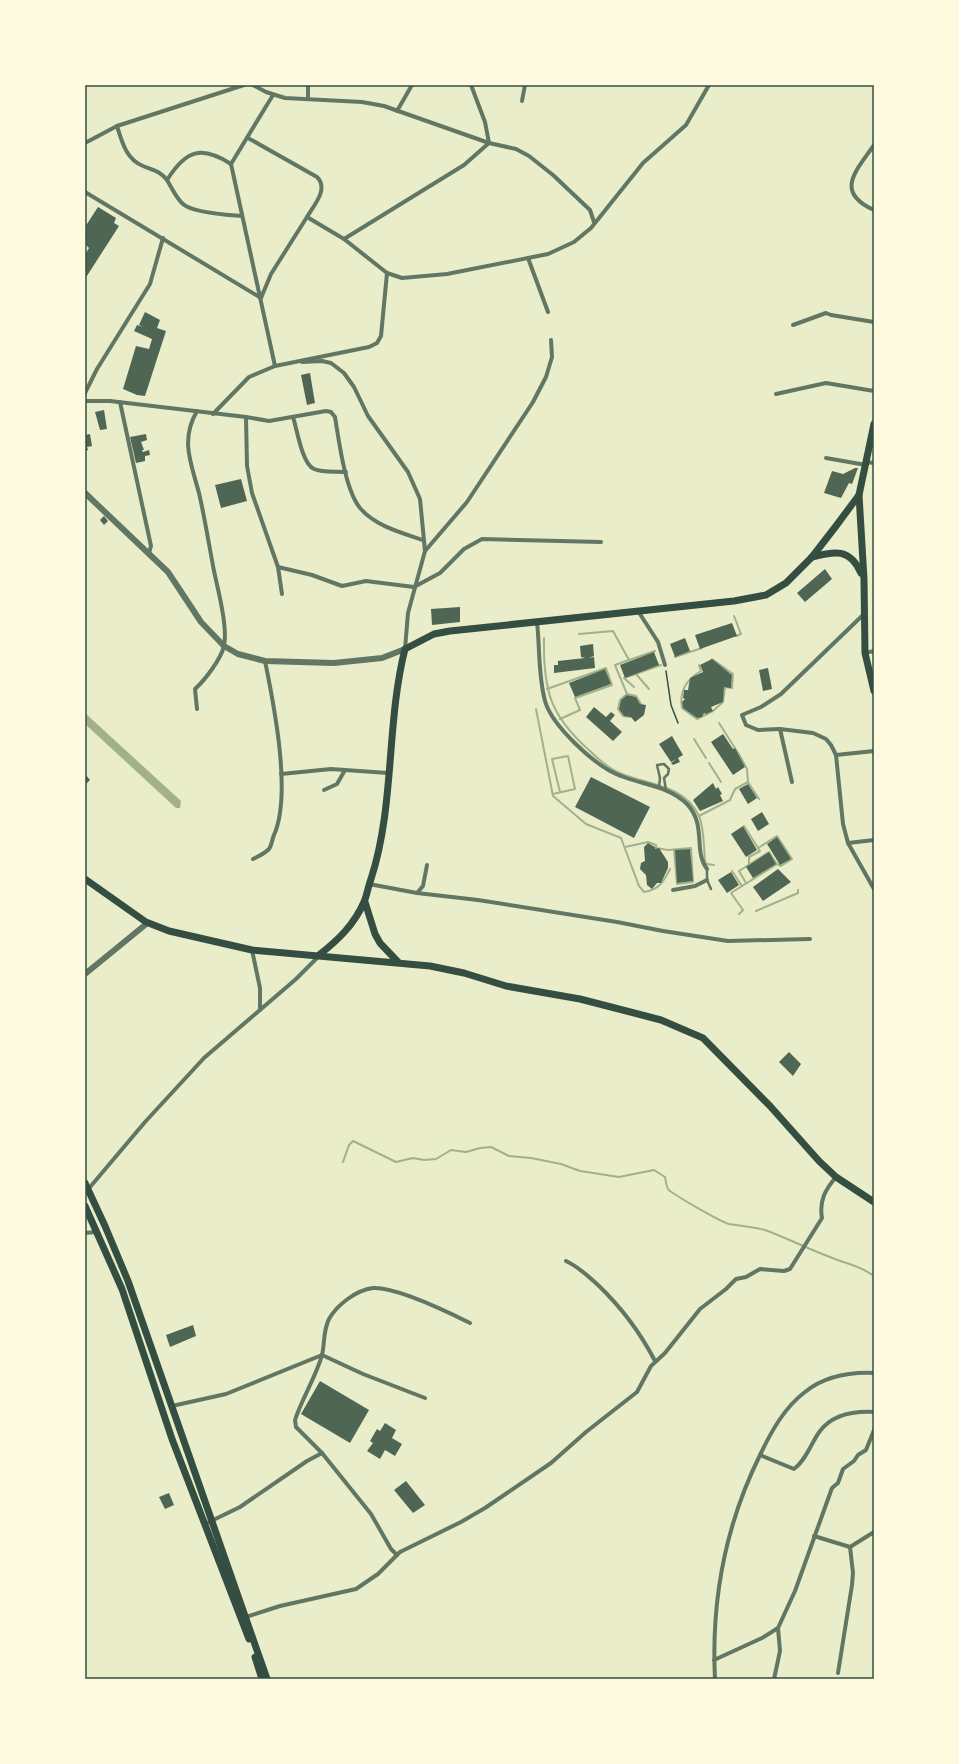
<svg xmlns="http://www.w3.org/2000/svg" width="959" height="1764" font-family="'Space Grotesk',sans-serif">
<rect width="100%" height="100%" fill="#e9edc9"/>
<path fill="#a3b18a" d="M 85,713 L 181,801 L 180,808 L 176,808 L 85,724 Z"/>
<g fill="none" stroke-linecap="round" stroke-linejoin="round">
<g stroke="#a3b18a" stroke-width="2">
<path d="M 734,616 L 741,634 L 736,636"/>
<path d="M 579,634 L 613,631 L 629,660 L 615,665 L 627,694"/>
<path d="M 544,638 C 543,690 550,716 590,751 C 599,760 609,769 622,774 C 649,785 685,785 699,816 C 704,827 704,849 705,862 L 707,864 L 714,865"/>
<path d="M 675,657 L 702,648"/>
<path d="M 629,660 L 655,651"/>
<path d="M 699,665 L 701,671 C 687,679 679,691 682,708 L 697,719 L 713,711 L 723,702 L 725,687 L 732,688 L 733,674 L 712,659"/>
<path d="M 636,674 L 649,689"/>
<path d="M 634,687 L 624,678 L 661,665"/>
<path d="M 547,689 L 606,668 L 612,685 L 575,698 L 580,710 L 560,719"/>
<path d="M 536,709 L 553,796 L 586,824 L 621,838 L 639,886 L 644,892 C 659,890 664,881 670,869"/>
<path d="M 631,717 L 623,716 L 618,709 L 620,700 L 627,694 L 636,696 L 641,704"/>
<path d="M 719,723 L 740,756 L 747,769 L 748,782 L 759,799"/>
<path d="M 694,739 L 706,758"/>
<path d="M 709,763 L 721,782"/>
<path d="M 553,794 L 575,789 L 568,756 L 552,759 L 560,792"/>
<path d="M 699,816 L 730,800 L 735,789 L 748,782"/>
<path d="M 744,826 L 760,851 L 749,857 L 749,864"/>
<path d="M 625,847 L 648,842 L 656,845 L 656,848 L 668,850 L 691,848 L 693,882 L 677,884 L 674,849"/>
<path d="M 732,871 L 742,886"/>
<path d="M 746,883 L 739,871 L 769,852 L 777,864"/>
<path d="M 756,911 L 798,893 L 798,890"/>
<path d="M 739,914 L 743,910 L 731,893 L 777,864 L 781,866 L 792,859 L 777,836 L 758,848"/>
<path d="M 343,1162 L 349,1145 L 353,1141 L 396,1162 L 413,1158 L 424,1160 L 436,1159 L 451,1150 L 466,1152 L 480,1148 L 491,1147 L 509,1156 L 531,1158 L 561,1164 L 580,1171 L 619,1177 L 654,1170 L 665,1177 C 666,1181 666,1186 668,1189 C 672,1194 721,1222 729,1224 C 741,1226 753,1227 765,1230 C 787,1238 808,1249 830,1257 C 846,1264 859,1265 874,1276"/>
</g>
</g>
<g fill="#4f6655">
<path d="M 98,207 L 116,218 L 114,223 L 119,226 L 85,279 L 85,255 L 89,248 L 85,244 L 85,227 Z"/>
<path d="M 145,312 L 160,320 L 157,328 L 166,331 L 145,396 L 137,395 L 123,389 L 136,346 L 149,349 L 152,339 L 134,331 L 137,325 L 143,327 L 139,325 Z"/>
<path d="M 310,373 L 315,403 L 307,405 L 301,375 Z"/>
<path d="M 104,410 L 107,429 L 100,430 L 95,412 Z"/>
<path d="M 90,434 L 92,446 L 87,447 L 88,450 L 85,451 L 85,435 Z"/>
<path d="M 146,434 L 147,440 L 141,442 L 144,450 L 142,450 L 143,452 L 149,450 L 150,455 L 145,456 L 145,461 L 136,463 L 130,437 Z"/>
<path d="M 855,468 L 858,468 L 852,484 L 849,483 L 841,498 L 824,493 L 832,471 L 843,474 Z"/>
<path d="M 241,479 L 247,501 L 221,508 L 215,485 Z"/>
<path d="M 104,516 L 108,521 L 104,525 L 100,520 Z"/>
<path d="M 825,569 L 832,579 L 805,602 L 797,593 Z"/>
<path d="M 460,607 L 460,622 L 432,625 L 431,609 Z"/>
<path d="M 732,623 L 737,636 L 700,649 L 695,635 Z"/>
<path d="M 685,638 L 690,651 L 675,657 L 670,644 Z"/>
<path d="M 593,644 L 594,656 L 589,658 L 594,657 L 595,668 L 554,673 L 554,665 L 558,665 L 558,661 L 585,658 L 581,657 L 580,646 Z"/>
<path d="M 654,652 L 659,665 L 625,678 L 620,665 Z"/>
<path d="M 712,659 L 732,675 L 731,688 L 724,687 L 723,702 L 711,707 L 713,711 L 706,714 L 704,713 L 702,717 L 697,718 L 683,708 L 682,702 L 685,699 L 683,698 L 684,690 L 688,690 L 690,678 L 703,672 L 700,665 Z"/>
<path d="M 768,668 L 772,689 L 763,691 L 759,670 Z"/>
<path d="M 605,669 L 611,684 L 575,697 L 569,683 Z"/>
<path d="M 627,695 L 636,697 L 640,704 L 646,705 L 644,715 L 635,722 L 631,717 L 624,716 L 619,709 L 621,700 Z"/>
<path d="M 594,707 L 606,717 L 611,712 L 615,715 L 610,721 L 622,732 L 613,741 L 586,717 Z"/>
<path d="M 723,734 L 733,749 L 735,748 L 745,767 L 733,775 L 711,742 Z"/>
<path d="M 672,736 L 683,755 L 678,758 L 680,762 L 673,765 L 671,763 L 676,759 L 671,762 L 659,744 Z"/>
<path d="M 85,774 L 90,780 L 85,785 Z"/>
<path d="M 591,777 L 650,807 L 634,838 L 575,807 Z"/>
<path d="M 713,783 L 716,789 L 718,787 L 722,794 L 720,795 L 723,801 L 700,811 L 693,800 Z"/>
<path d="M 748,784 L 757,798 L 748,804 L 739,789 Z"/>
<path d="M 762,812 L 769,824 L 758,831 L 751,819 Z"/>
<path d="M 743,826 L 757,850 L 746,857 L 731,834 Z"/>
<path d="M 777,837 L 791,859 L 780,865 L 767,844 Z"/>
<path d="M 648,843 L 655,847 L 655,849 L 659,848 L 668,862 L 668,868 L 661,883 L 657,883 L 652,889 L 647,885 L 646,875 L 640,869 L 641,863 L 645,861 L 644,847 Z"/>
<path d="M 690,849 L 693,881 L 677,883 L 675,850 Z"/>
<path d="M 769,852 L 776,864 L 753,878 L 746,867 Z"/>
<path d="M 778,869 L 791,882 L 763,901 L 753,887 Z"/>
<path d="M 731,872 L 739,885 L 727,893 L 718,880 Z"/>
<path d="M 789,1052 L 801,1064 L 793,1076 L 779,1062 Z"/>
<path d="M 193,1325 L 196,1336 L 170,1347 L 166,1335 Z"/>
<path d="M 320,1381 L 369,1410 L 350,1443 L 301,1414 Z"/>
<path d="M 385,1423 L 396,1430 L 392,1438 L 402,1444 L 395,1456 L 385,1450 L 380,1459 L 367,1451 L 373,1443 L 370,1441 L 377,1429 L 380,1431 Z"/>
<path d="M 406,1481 L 425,1505 L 413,1513 L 394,1490 Z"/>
<path d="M 169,1493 L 174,1505 L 165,1509 L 159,1497 Z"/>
</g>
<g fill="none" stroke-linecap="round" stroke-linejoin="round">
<path stroke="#344e41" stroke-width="1.5" d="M 666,671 L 671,705 L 678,723"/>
<g stroke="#617663" stroke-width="2.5">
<path d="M 659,787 L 660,778 L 657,765 L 664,764 L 669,769 L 668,774 L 664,778 L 666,790"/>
<path d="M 707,869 L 707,880 L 711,889"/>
</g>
<g stroke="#617663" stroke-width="4">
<path d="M 253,85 L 266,92 L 285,98 L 362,102 L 384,106 L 489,143 L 516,149 L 529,156 L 553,175 L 590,210 L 594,222"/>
<path d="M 308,85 L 308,99"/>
<path d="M 522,101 L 525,85"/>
<path d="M 397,111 L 412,85"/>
<path d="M 117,126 C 122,142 126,159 143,166 C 153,170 160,171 167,180 C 186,150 201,145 231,164 L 273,95"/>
<path d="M 248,138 L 317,177 C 329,189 314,205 307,217"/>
<path d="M 85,143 L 117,126 L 244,85"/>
<path d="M 874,145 C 856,171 834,192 874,210"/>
<path d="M 231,164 L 275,366"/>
<path d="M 167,180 C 172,188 176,198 183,204 C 193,213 228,215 242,216"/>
<path d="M 85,192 L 261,298 L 271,274 L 307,217 L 344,239 L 387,273"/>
<path d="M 344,239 L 464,165 L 489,143 L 485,122 L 471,85"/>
<path d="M 528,258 L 548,312"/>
<path d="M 793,325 L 826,313 L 831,315 L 874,322"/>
<path d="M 302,362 L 322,361 L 331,363 L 344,373 L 354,387 L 368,416 L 408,472 L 420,499 L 425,551 L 408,613 L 405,649"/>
<path d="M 85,393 L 97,369 L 150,284 L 163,238"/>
<path d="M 776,394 L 826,383 L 874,391"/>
<path d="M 85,401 L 110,401 L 246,417 L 247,466 L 252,493 L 278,567 L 312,575 L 342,586 L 366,581 L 414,587 L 440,573 L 464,549 L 482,539 L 601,542"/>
<path d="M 120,402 L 151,546 L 149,553"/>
<path d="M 213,414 L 249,377 L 275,366 L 369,347 L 377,343 L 381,336 L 387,273 L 402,278 L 447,274 L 548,254 L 574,242 L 591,228 L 643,163 L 686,125 L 709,85"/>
<path d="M 246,417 L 269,421 L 326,411 L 331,412 L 335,417 C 339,441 345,490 360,508 C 375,526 402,533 423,540"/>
<path d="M 293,417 C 297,429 302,464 314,469 C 323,473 336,471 346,472"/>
<path d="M 826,458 L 866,465"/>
<path d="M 866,462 L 874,463"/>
<path d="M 425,551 L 467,502 L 533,402 L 546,377 L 552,357 L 551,340"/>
<path d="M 278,567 L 282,594"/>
<path d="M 638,611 L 658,642 L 665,665"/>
<path d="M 537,622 C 540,649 538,675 545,701 C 552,726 596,767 621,776 C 643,785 669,786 687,804 C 707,825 693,851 707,869"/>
<path d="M 865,653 L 874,651"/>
<path d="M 197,709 L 195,689 C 205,680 221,659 224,646 C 228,627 218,590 214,571 C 209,545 205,519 199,493 C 191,463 180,440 197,411"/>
<path d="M 780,729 L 758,730 L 746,725 L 742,715 L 761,707 L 781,694 L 863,615"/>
<path d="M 836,755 L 874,751"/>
<path d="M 281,774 L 331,769 L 388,773"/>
<path d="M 792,782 L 780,729 L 813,733 L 826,739 L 831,745 L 836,755 L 843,824 L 848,843"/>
<path d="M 324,790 L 337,784 L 345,770"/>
<path d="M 874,840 L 848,843 L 874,889"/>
<path d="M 253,859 C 259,856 264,854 269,849 C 272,845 272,839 274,835 C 292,795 274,705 265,661"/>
<path d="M 369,884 L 417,893 L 478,900 L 617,922 L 663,931 L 728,941 L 810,939"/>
<path d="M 673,890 L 695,886 L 707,880"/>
<path d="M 417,893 L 423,886 L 427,865"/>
<path d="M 252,950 L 260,988 L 260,1010"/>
<path d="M 85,1193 L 145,1122 L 204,1058 L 296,979 L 318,957"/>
<path d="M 85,1233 L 96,1232"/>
<path d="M 566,1261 C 579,1267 588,1276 598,1285 C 622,1308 640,1332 655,1361"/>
<path d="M 172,1406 L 226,1394 L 322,1355 L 363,1374 L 425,1398"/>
<path d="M 322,1453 L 296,1427 L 295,1420 C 302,1398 316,1377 322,1355 C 325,1342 323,1331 329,1319 C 337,1305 356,1290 373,1288 C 396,1287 448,1312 470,1323"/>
<path d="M 760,1455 L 794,1469 C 807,1459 811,1443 820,1431 C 833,1414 855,1411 874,1412"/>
<path d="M 205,1524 L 240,1507 L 307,1461 L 322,1453 L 371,1514 L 391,1549 L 397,1555"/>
<path d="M 814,1536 L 850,1547 L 874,1532"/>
<path d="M 246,1617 L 280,1606 L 356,1589 L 378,1574 L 400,1552 L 461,1522 L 485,1508 L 551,1463 L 586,1432 L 637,1392 L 651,1366 L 665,1353 L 700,1309 L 726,1289 L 736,1279 L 746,1277 L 760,1269 L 784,1271 L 790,1269 L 822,1218 C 819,1201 825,1190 836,1177"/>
<path d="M 714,1660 L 762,1638 L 778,1628 L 795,1591 L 832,1488 L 838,1483 L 843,1469 L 854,1461 L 858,1455 L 866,1450 L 874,1430"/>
<path d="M 838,1673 L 852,1585 L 853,1573 L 850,1547"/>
<path d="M 715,1679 C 711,1600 726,1523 761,1453 C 772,1430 785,1407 805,1392 C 825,1376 850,1372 874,1373"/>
<path d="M 774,1679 L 780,1651 L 778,1628"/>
</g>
<g stroke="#617663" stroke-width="6">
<path d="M 85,493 L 168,572 L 201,622 L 224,646 L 238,654 L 265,661 L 334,663 L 382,658 L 405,649"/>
<path d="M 85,974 L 145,925 L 146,922"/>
</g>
<g stroke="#344e41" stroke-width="7">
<path d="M 859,495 L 864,579 L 865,653 L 874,691"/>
<path d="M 812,557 C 835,551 850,548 861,573"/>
<path d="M 365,902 L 375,934 L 380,943 L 398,962"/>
<path d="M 319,955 C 338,940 354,925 364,902 C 367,895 368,887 371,879 C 395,805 386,724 405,649 L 434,634 L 450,631 L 734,601 L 766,595 L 786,583 L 812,557 L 836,526 L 859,495 L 874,424"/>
<path d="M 85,1183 L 105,1226 L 128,1281 L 267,1679"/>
<path d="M 85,1206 L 122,1289 L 172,1439 L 249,1639"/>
<path d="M 255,1657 L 262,1679"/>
</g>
<path stroke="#344e41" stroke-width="7" d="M 85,879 L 146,922 L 169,931 L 252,950 L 430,966 L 464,973 L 506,986 L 580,999 L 661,1020 L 703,1038 L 770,1106 L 819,1161 L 836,1177 L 874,1202"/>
</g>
<rect width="959" height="1764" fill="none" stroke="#fefae0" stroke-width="172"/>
<rect x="86" y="86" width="787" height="1592" fill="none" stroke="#344e41" stroke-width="1.5"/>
</svg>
